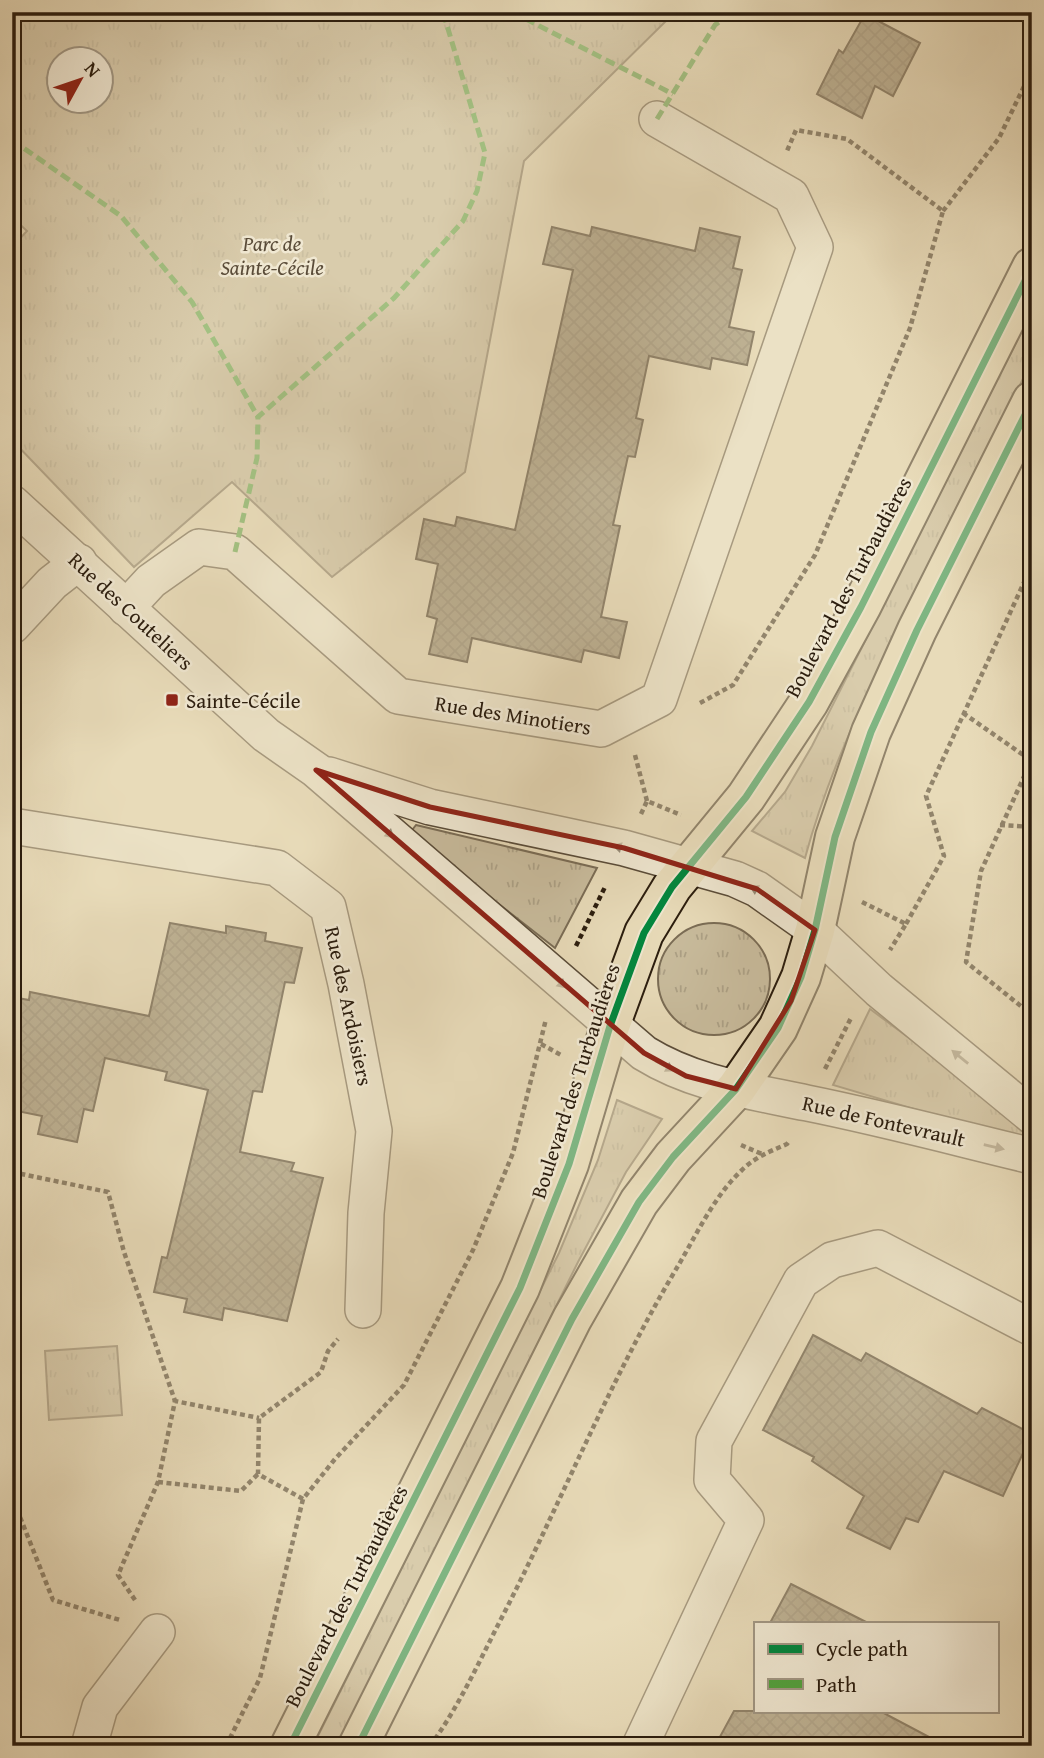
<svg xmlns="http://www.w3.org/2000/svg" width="1044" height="1758" font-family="'Gentium Book Plus',serif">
<defs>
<pattern id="grass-tufts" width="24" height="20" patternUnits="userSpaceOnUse" patternTransform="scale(1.75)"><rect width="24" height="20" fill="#c8bb9c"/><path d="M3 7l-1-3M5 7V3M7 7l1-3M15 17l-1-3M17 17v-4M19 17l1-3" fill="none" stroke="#aca085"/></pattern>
<pattern id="building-cross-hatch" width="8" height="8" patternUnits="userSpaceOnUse" patternTransform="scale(1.75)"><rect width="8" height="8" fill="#8d8067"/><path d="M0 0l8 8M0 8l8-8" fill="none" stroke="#736853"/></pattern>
</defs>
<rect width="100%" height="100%" fill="#e8dbb9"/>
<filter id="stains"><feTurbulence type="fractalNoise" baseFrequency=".00286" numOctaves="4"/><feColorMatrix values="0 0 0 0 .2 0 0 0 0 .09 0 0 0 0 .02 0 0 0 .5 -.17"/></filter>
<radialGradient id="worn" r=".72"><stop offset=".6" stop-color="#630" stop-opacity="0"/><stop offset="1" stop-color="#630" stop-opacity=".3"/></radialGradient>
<g fill="url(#grass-tufts)" stroke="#7a6c55" stroke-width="2" fill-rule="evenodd">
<path d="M 12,12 L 652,12 L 667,20 L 524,161 L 465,472 L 332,577 L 232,482 L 134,567 L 12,440 L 12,247 L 27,231 L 12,217 ZM 60,60 L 102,60 L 102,102 L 60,102 Z"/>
<path d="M 1032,311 L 1032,361 C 993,438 954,516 916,594 C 873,680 830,765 805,858 L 752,831 L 785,792 L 812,746 Z"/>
<path d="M 416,825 L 597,868 L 555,948 L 409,834 Z"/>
<circle cx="714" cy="979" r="56"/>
<path d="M 870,1009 L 1032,1129 L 1032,1144 L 833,1085 Z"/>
<path d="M 617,1100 L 662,1119 L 626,1172 L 578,1262 L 338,1746 L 313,1746 L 559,1253 L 598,1160 Z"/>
<path d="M 117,1346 L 122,1415 L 49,1420 L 45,1351 Z"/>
</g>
<g fill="url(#building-cross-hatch)" stroke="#2b1d0e" stroke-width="2">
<path d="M 865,14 L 920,43 L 893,96 L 875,86 L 862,118 L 817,94 L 839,50 L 843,53 Z"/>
<path d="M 552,227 L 590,236 L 592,227 L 695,251 L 700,228 L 740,237 L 733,268 L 742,270 L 729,327 L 754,332 L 747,365 L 712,358 L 710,369 L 649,356 L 636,418 L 643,420 L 635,457 L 628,456 L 613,525 L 620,526 L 601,617 L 627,622 L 619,658 L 584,650 L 581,662 L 472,638 L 467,662 L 429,654 L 437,619 L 427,616 L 438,564 L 416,559 L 424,519 L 455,526 L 457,517 L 515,530 L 573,270 L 543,264 Z"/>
<path d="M 170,923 L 226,933 L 226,926 L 266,933 L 265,941 L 302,948 L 294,983 L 285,982 L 262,1092 L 253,1091 L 240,1152 L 294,1163 L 291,1171 L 323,1178 L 287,1321 L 224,1308 L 222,1320 L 184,1312 L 187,1299 L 154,1292 L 162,1257 L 167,1258 L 208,1090 L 165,1080 L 167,1072 L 105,1058 L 93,1111 L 84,1109 L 77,1142 L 38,1134 L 42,1116 L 12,1110 L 12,997 L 29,1000 L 30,992 L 149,1016 Z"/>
<path d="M 813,1335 L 861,1361 L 866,1353 L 977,1414 L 982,1408 L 1032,1434 L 1003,1496 L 944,1471 L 918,1522 L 906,1518 L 890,1549 L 847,1528 L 864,1496 L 812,1461 L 814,1457 L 763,1430 Z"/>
<path d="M 791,1584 L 868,1623 L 770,1623 Z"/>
<path d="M 734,1711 L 880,1711 L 946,1746 L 715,1746 Z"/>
</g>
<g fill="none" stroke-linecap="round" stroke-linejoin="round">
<g stroke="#5a4c39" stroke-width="38">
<g id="minor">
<path d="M 12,503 L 266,735 L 316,770 L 644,1053 C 694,1084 750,1091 807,1103 C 882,1118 957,1138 1032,1156"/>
<path d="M 126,608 L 151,581 L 199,547 L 235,552 L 398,696 L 601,729 L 659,699 L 815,247 L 791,196 L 657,119"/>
<path d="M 12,626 L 52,583 L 79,562"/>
<path d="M 329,775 L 430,807 L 624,848 L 735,879 L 757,889 L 815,930 L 879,990 L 1032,1116"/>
<path d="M 12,826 L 277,868 L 328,907 L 346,984 L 374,1131 L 366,1213 L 363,1310"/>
<path d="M 89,1746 L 100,1707 L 157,1632"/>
<path d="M 640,1746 L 746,1520 L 712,1480 L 714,1441 L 801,1281 L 832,1260 L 878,1248 L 1032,1328"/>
</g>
</g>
<g stroke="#2b1d0e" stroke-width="42">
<g id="primary">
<path d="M 290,1746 L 520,1288 L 569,1164 L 610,1026 L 644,933 L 672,887 L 746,797 L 809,702 L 861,607 L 1032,267"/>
<path d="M 358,1746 L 572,1319 L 639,1202 L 673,1157 L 736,1089 L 778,1028 L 801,977 L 815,930 L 835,837 L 871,732 L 917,630 L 1032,401"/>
</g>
</g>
<g stroke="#2b1d0e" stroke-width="4.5" stroke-dasharray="5 3.5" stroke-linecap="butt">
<path d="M 943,211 L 999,138 L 1032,70"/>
<path d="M 700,703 L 733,685 L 815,555 L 910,328 L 943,211 L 847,139 L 796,130 L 787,151"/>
<path d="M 963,713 L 1029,759"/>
<path d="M 635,755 L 647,801"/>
<path d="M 1032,759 L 981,871 L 966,962 L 1032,1015"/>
<path d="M 641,814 L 647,801 L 681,815"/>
<path d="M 1000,825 L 1032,827"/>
<path d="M 862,902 L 906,924 L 890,950"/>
<path d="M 906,924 L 944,856 L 926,796 L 1032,565"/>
<path d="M 576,946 L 606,885"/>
<path d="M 541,1044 L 561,1055"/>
<path d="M 825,1069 L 851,1018"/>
<path d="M 741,1145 L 762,1154"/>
<path d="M 12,1172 L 108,1192 L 124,1252 L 175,1401"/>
<path d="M 158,1482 L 241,1491 L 258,1474"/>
<path d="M 303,1499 L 258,1474 L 259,1418 L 321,1372 L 328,1351 L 338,1339"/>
<path d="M 12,1515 L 20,1517 L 53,1600 L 120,1620"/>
<path d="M 135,1600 L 118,1575 L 158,1482 L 175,1401 L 259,1418"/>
<path d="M 226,1746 L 260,1678 L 303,1499 L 335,1459 L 404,1385 L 473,1250 L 513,1153 L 546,1019"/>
<path d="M 430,1746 C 458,1708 478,1664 500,1621 C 560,1505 608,1384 675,1271 C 695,1238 713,1197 742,1170 C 755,1157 771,1151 787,1144 L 790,1140"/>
</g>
<use href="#minor" stroke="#f0e8d2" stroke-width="35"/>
<use href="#primary" stroke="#e8dbb9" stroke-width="38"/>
<g stroke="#51a23e" stroke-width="5" stroke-dasharray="10 5" stroke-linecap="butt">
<path d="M 512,12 L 673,94"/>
<path d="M 657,119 L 715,25 L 732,12"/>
<path d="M 12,140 L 121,216 L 192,302 L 258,417"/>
<path d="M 235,552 L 257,458 L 258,417 L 394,298 L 463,221 L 477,191 L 485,153 L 443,12"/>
</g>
<g stroke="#f0e8d2" stroke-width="11">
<g id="cycleway">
<path d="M 290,1746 L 520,1288 L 569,1164 L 610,1026 L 644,933 L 672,887 L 746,797 L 809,702 L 861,607 L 1032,267"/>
<path d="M 358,1746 L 572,1319 L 639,1202 L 673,1157 L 736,1089 L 778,1028 L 801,977 L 815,930 L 835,837 L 871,732 L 917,630 L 1032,401"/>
</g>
</g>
<use href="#cycleway" stroke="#00873e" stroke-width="7"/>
</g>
<defs><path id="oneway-solid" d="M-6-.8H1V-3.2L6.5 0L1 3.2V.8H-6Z" transform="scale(1.75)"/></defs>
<g fill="#978d7a">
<use href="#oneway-solid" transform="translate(386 831) rotate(41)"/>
<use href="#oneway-solid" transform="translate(623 848) rotate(-166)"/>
<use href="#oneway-solid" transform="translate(759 891) rotate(-152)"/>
<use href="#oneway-solid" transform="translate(558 981) rotate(42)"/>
<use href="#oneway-solid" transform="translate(960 1057) rotate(-141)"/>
<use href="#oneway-solid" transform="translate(665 1066) rotate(28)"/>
<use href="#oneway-solid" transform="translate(994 1147) rotate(13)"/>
</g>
<path d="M0 0H1044V1758H0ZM 316,770 L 430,807 L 624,848 L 757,889 L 815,930 L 791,1001 L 736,1089 L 686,1076 L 644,1053 Z" fill="#e8dbb9" fill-opacity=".55" fill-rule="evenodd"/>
<path fill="none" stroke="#8f2418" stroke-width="5" stroke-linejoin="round" d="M 316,770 L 430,807 L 624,848 L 757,889 L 815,930 L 791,1001 L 736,1089 L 686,1076 L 644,1053 Z"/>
<rect fill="#8f2418" stroke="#f0e8d2" stroke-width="2.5" x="165" y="693" width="14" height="14" rx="3.5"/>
<g text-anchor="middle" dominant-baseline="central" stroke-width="5" stroke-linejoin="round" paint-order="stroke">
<g font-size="21" font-style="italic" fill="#5a4c39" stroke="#f0e8d2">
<text x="272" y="243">Parc de<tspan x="272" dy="24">Sainte-Cécile</tspan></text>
</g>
<g font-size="21" fill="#2b1d0e" stroke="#f0e8d2">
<text transform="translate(848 587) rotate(-62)">Boulevard des Turbaudières</text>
<text transform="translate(131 611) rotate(43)">Rue des Couteliers</text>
<text transform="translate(513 715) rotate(9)">Rue des Minotiers</text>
<text transform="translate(349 1006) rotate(78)">Rue des Ardoisiers</text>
<text transform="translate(575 1081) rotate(-72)">Boulevard des Turbaudières</text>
<text transform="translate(884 1121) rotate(13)">Rue de Fontevrault</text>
<text transform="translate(346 1596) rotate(-63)">Boulevard des Turbaudières</text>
</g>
<g font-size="21" fill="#2b1d0e" stroke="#f0e8d2" text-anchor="start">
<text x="186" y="700">Sainte-Cécile</text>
</g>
</g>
<rect width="1044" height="1758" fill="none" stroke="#e8dbb9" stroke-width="42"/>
<rect x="14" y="14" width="1016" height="1730" fill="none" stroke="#2b1d0e" stroke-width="3.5"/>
<rect x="21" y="21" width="1002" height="1716" fill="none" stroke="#2b1d0e" stroke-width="2"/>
<rect x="754" y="1622" width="245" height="91" fill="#f0e8d2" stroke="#a19784" stroke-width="2"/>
<rect x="768" y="1644" width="35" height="10" fill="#00873e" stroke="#a19784" stroke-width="2"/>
<text x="816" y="1656" font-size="21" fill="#2b1d0e">Cycle path</text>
<rect x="768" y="1679" width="35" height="10" fill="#51a23e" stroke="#a19784" stroke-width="2"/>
<text x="816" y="1692" font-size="21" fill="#2b1d0e">Path</text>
<g transform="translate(80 80) rotate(50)"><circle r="33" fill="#f0e8d2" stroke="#a19784" stroke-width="2"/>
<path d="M0-5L12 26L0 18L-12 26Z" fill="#8f2418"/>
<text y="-10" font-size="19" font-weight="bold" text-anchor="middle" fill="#2b1d0e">N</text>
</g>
<rect width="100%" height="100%" filter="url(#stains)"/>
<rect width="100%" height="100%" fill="url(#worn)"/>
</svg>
